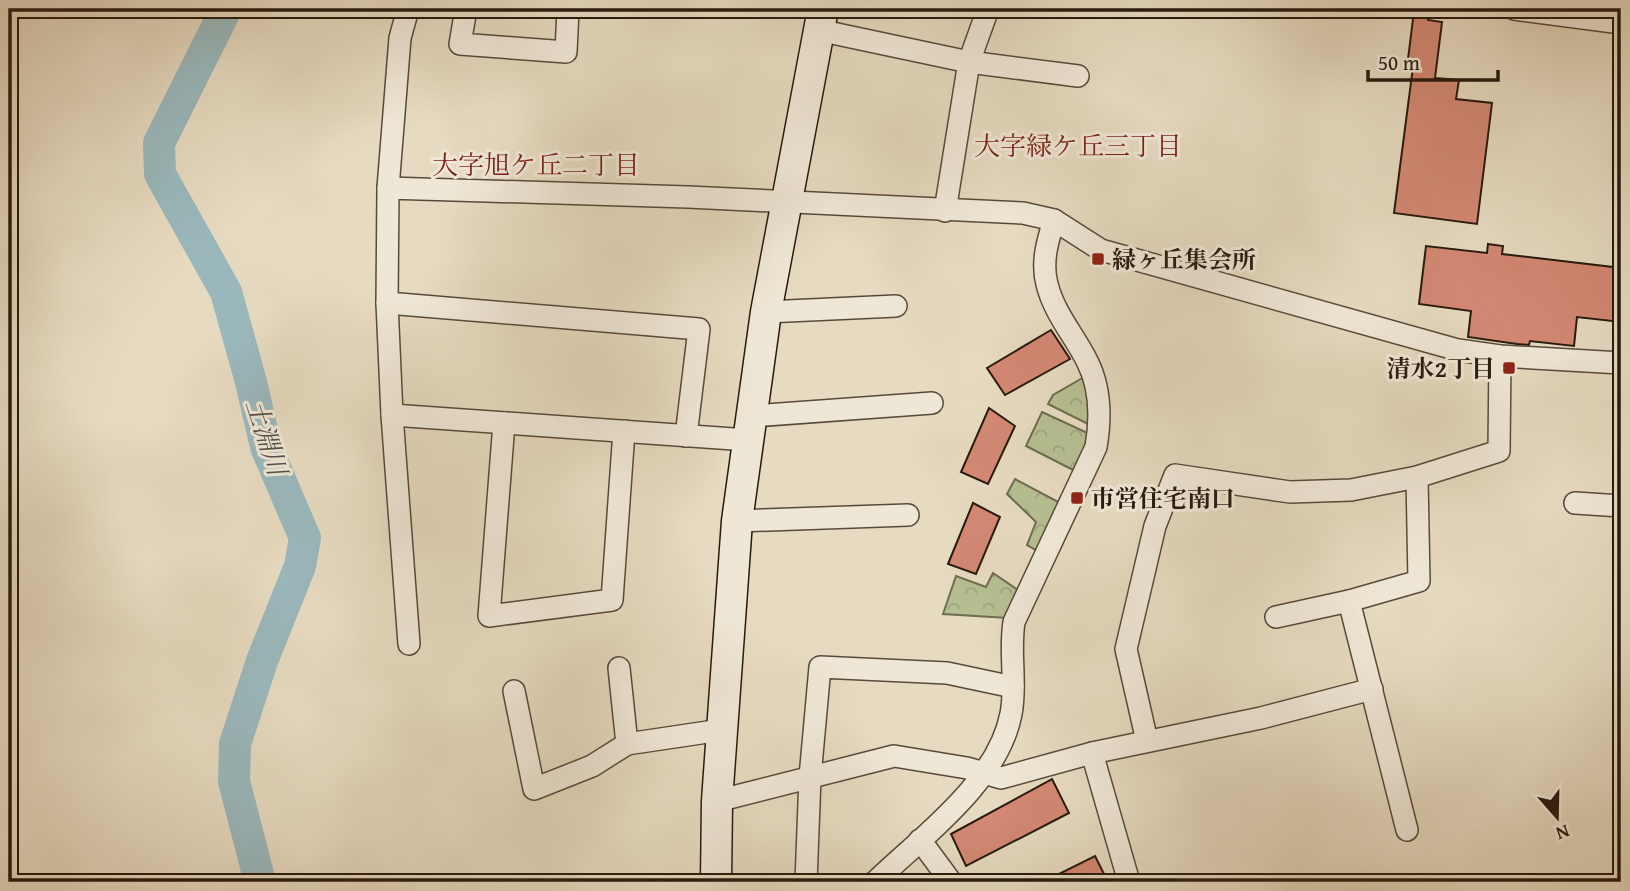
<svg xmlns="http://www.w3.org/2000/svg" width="1630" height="891" font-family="'Gentium Book Plus','Noto Serif JP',serif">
<defs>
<pattern id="park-crowns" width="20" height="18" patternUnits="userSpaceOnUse" patternTransform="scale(1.75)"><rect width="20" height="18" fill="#b6bf92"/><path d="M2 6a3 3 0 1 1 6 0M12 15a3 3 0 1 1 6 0" fill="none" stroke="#9ca47d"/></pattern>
</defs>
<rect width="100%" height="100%" fill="#e6dac0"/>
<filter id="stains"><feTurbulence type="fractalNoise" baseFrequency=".00286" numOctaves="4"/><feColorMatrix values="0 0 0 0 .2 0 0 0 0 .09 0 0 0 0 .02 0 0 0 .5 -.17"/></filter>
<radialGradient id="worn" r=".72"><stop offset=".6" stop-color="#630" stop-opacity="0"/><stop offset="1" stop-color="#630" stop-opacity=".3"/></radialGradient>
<g fill="url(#park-crowns)" stroke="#6f6c50" stroke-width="2">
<path d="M 1086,376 L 1094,427 L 1048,404 L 1053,395 Z"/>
<path d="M 1042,412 L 1092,435 L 1079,473 L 1026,446 Z"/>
<path d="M 1015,479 L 1064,505 L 1043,554 L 1027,545 L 1036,522 L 1007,494 Z"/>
<path d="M 993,573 L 1021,592 L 1008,618 L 943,614 L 956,576 L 986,587 Z"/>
</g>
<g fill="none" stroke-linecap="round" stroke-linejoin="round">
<path stroke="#9ab8bc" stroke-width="32" d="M 226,9 L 159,143 L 160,174 L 226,292 L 251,382 L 266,447 L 305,538 L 300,566 L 262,661 L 235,744 L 234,781 L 260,882"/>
</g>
<g fill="#d38873" stroke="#281a0e" stroke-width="2">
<path d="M 1414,11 L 1429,13 L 1428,20 L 1442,22 L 1435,78 L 1459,80 L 1456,99 L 1492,103 L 1477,224 L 1394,213 L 1413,67 L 1407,67 Z"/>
<path d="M 1488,244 L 1503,246 L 1502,254 L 1621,268 L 1621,322 L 1577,317 L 1574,346 L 1530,341 L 1529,345 L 1517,344 L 1468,337 L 1471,311 L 1419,304 L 1426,246 L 1487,253 Z"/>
<path d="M 1051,330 L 1070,359 L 1005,395 L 987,368 Z"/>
<path d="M 989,408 L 1015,426 L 988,484 L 961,472 Z"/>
<path d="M 973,503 L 1000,517 L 976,574 L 948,564 Z"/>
<path d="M 1052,779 L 1069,813 L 966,866 L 951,834 Z"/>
<path d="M 1095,856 L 1108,882 L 1043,882 Z"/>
</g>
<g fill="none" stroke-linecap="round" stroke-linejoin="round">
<g stroke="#584a3a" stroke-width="24">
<g id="street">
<path d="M 466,9 L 460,44 L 566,52 L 568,9"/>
<path d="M 1514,9 L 1621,23"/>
<path d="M 818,30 L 969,62 L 1078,76"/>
<path d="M 388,188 L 400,38 L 408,9"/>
<path d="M 945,211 L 969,62 L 988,9"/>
<path d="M 387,303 L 699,329 L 686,436"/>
<path d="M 766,312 L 896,306"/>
<path d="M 392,415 L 748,440"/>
<path d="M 753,416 L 932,403"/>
<path d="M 504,423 L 489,616 L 612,600 L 624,431"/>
<path d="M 1575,503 L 1621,506"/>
<path d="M 737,521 L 908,515"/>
<path d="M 1276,617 L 1349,601"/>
<path d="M 409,644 L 392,415 L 387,303 L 388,188 L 688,197 L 1023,213 L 1054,220 L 1101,250 L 1458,350 L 1500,356 L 1621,363"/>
<path d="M 619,668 L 627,744"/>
<path d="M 514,691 L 534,789 L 592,766 L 627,744 L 721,730"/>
<path d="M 1147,741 L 1126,649 L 1155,526 L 1175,475 L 1290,492 L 1351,490 L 1417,477"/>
<path d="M 1092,753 L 1129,882"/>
<path d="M 717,801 L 894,756 L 967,768 L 1001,778 L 1092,753 L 1261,718 L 1372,689"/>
<path d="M 1407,830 L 1349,601 L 1419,581 L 1417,477 L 1499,451 L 1500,356"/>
<path d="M 920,840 L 951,882"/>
<path d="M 806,882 L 810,777 L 820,667 L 947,673 L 1013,687"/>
<path d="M 875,882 C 923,836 998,782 1011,714 C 1017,684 1009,653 1014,622 L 1096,447 C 1101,418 1101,388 1087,361 C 1074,335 1054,313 1047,284 C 1041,262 1048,240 1054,220"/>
</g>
</g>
<g stroke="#281a0e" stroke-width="33">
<path id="secondary" d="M 716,882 L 717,801 L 737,521 L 766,312 L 823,9"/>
</g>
<use href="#street" stroke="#efe7d6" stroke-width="21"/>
<use href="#secondary" stroke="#efe7d6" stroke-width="30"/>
</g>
<g fill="#8f2418" stroke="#efe7d6" stroke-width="2.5">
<rect x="1091" y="252" width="14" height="14" rx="3.5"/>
<rect x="1502" y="361" width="14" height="14" rx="3.5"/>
<rect x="1070" y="491" width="14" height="14" rx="3.5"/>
</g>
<g text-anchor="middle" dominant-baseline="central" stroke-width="6" stroke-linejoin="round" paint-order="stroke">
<g font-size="24" font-weight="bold" fill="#281a0e" stroke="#efe7d6" text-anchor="start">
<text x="1112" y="259">緑ヶ丘集会所</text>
<text x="1495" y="368" text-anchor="end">清水2丁目</text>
<text x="1091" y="498">市営住宅南口</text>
</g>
<g font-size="26" fill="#7a1f14" stroke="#efe7d6">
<text x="1078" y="145">大字緑ケ丘三丁目</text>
<text x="536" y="164">大字旭ケ丘二丁目</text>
</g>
<g font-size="26" font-style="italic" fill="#50514b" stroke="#efe7d6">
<text transform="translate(267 437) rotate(72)">土淵川</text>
</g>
</g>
<rect width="1630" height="891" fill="none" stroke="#e6dac0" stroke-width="35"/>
<rect x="10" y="10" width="1609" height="870" fill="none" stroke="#281a0e" stroke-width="3.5"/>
<rect x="18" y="18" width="1595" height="856" fill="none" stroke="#281a0e" stroke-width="2"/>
<g transform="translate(1557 817) rotate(160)" stroke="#efe7d6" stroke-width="5" paint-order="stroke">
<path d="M0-5L12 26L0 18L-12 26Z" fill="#281a0e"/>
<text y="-10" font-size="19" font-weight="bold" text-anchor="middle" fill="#281a0e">N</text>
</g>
<path d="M1368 70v10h130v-10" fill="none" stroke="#281a0e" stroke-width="3.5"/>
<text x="1378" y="70" font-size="21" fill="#281a0e" stroke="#efe7d6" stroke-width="5" paint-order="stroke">50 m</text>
<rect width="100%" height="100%" filter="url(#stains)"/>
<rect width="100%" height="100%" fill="url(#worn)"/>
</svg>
